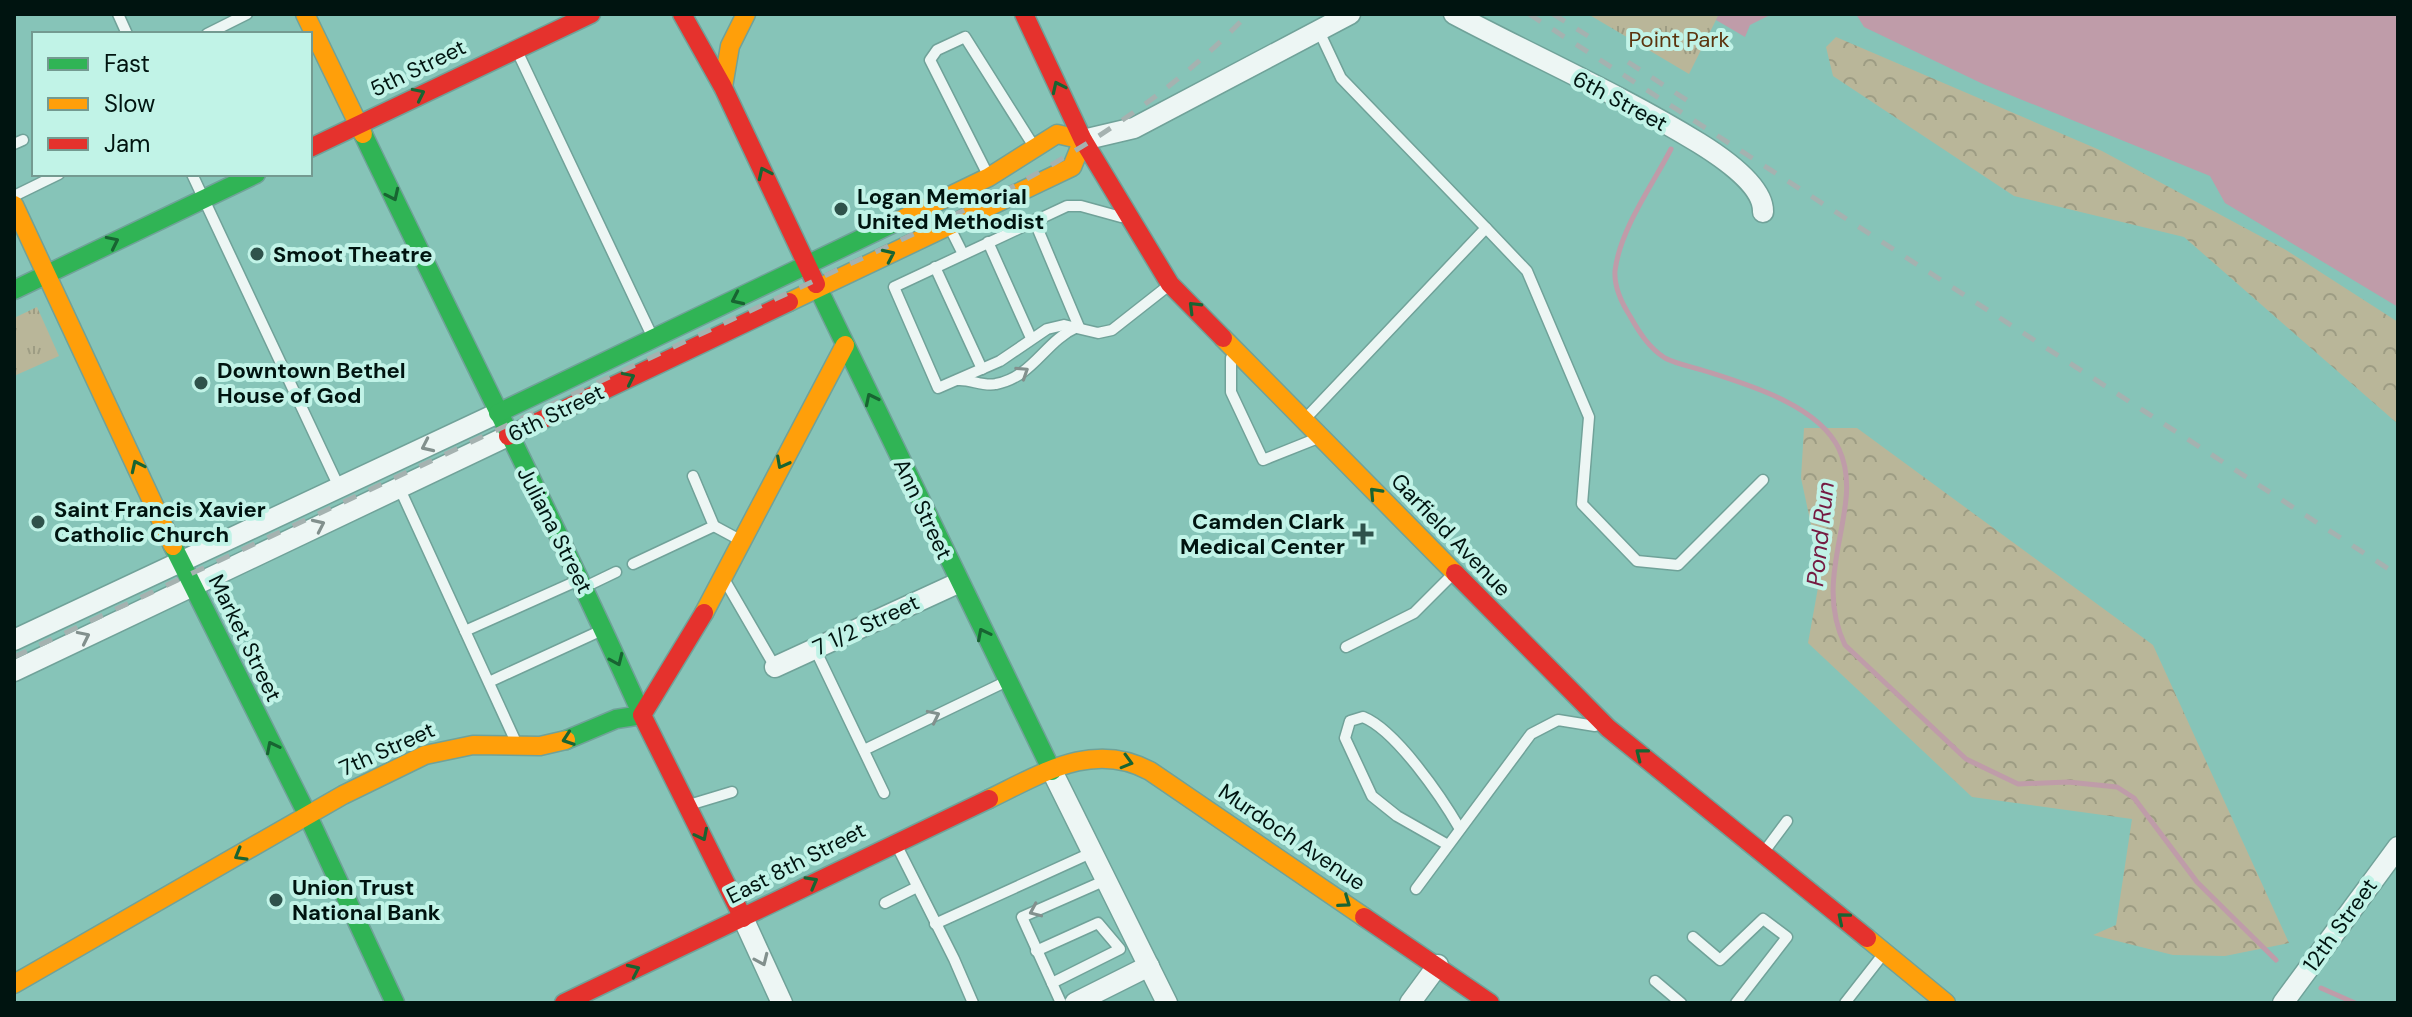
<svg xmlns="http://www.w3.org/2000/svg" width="2412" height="1017" font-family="'DM Sans',sans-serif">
<defs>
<pattern id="forest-crowns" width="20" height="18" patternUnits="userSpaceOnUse" patternTransform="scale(2)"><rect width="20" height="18" fill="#b9b699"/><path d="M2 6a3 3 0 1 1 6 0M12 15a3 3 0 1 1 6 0" fill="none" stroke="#9d9c83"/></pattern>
<pattern id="park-tufts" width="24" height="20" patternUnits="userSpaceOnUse" patternTransform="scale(2)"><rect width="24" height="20" fill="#b9b699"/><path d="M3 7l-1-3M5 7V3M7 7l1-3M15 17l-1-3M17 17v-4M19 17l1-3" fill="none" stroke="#9d9c83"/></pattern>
</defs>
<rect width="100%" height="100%" fill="#86c4b8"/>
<g fill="url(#forest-crowns)">
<path d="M 1836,37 L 2102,151 L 2286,250 L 2398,322 L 2398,424 L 2184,237 L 2014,196 L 1833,76 L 1826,47 Z"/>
<path d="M 1804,428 L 1857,428 L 2153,645 L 2289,943 L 2225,956 L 2173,955 L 2093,935 L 2116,925 L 2132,819 L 1972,797 L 1808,643 L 1821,571 L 1801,478 Z"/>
</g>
<g fill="url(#park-tufts)">
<path d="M 1588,14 L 1719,14 L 1689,74 Z"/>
<path d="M 37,307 L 59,356 L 14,376 L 14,318 Z"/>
</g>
<g fill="#bf9ca9">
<path d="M 1719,14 L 1772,14 L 1750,25 L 1745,37 L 1716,20 Z"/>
<path d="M 1856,14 L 2398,14 L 2398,307 L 2225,203 L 2210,176 L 1983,84 L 1864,27 Z"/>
</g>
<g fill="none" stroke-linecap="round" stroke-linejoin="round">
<g stroke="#bf9ca9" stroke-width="5">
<path d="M 1671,149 C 1652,186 1620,229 1615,271 C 1614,287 1621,302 1630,316 C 1639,332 1649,348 1665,358 C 1676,364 1693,367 1705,371 C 1749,385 1818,405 1839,449 C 1866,507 1810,573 1845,645 L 1966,759 L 2018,784 L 2068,782 L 2117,787 L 2134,798 L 2197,882 L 2276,960"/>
<path d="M 2321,988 L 2355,1003"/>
</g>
<g stroke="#70a299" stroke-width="13">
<g id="lane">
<path d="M 118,14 L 127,34"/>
<path d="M 207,34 L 247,14"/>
<path d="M 518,53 L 653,338"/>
<path d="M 14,144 L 23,140"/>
<path d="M 192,174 L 339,487"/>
<path d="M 988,175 L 930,60 L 937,50 L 965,37 L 1033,145"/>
<path d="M 14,196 L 59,174"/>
<path d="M 1121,217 L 1081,206 L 1067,206 L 894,287 L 938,388 L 1000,361 L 1047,329 L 1064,325 L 1098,333 L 1112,330 L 1168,286"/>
<path d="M 1034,220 L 1079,327"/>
<path d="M 950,228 L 963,254"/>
<path d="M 1486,228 L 1527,271 L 1589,417 L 1582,504 L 1637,561 L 1678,565 L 1763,480"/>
<path d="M 988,242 L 1031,338"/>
<path d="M 935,267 L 982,369"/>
<path d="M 1231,358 L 1231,392 L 1263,460 L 1313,440"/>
<path d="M 958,380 C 971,379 983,387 996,384 C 1033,377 1045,341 1077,327"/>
<path d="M 1306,418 L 1486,228 L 1341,78 L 1318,29"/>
<path d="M 399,487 L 515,740"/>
<path d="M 714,526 L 740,540"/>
<path d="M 633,564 L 714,526 L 693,476"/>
<path d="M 724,579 L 775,667"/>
<path d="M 589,585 L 616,572"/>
<path d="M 465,631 L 579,580"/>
<path d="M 1346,647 L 1414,613 L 1452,575"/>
<path d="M 815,649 L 884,793"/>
<path d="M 489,682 L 600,631"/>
<path d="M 864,750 L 1003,683"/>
<path d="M 689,805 L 732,792"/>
<path d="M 1448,845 L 1397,816 L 1372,796 L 1345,738 L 1350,721 L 1363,717 C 1396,730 1442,798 1460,829"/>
<path d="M 897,846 L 954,959 L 973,1003"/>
<path d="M 1764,852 L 1787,821"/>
<path d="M 1416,889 L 1531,734 L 1558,720 L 1595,726"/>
<path d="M 885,903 L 917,887"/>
<path d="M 935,924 L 1093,852"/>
<path d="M 1693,937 L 1720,960 L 1763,919 L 1787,937 L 1736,1003"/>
<path d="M 1036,951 L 1098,923 L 1120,949 L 1052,983"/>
<path d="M 1655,981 L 1681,1003"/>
<path d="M 1061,1003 L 1022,917 L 1106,880"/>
<path d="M 1845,1003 L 1881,957"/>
</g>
</g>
<g stroke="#70a299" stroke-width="23">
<g id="street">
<path d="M 1454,14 C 1535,57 1621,95 1699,143 C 1720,156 1764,185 1763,212"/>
<path d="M 1083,140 L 1134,128 L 1350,14"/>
<path d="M 14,640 L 498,413"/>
<path d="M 775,667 L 958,583"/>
<path d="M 14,671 L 508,436"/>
<path d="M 1052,771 L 1167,1003"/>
<path d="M 743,918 L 782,1003"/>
<path d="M 1075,1003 L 1149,966"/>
<path d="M 1410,1003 L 1438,965"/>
<path d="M 2283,1003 L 2398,847"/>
</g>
</g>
<g stroke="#70a299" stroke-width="21">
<g id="fast">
<path d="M 363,134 C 456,328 554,519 642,715 L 616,719 L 566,740"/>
<path d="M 816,284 L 1052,771"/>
<path d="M 14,290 L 256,174"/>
<path d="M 498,413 L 898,221"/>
<path d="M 173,546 L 308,816 L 395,1003"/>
</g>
</g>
<g stroke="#70a299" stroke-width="21">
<g id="slow">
<path d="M 305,14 L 363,134"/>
<path d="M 723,87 L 730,46 L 746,14"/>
<path d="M 14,205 L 173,546"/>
<path d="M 789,302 L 1072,167 L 1083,140 L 1057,134 L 989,177 L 898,221"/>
<path d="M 1223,338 L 1455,573"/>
<path d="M 704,613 L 845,345"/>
<path d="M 989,799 C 1041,774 1093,740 1150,771 L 1364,917"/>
<path d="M 1867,938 L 1946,1003"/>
<path d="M 14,984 L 343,795 L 425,755 L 473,745 L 540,746 L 566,740"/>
</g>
</g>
<g stroke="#70a299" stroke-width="21">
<g id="jam">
<path d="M 682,14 L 723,87 L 816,284"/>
<path d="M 1024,14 L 1083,140 L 1170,284 L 1223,338"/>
<path d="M 310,148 L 591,14"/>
<path d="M 508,436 L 789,302"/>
<path d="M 1455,573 L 1608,728 L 1867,938"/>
<path d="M 704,613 L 642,715 L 743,918"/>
<path d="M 1364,917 L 1490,1003"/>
<path d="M 564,1003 L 989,799"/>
</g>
</g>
<use href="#lane" stroke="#edf6f4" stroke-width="10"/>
<use href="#street" stroke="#edf6f4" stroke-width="20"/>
<use href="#fast" stroke="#30b455" stroke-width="18"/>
<use href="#slow" stroke="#ff9f0a" stroke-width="18"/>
<use href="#jam" stroke="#e5322d" stroke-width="18"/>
<g stroke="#a5b2b0" stroke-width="5" stroke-dasharray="14 14" stroke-linecap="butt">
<path d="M 1529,14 L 2398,575"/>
<path d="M 1553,14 L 1588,36"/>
<path d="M 1628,62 L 1688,101"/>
<path d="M 14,657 L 1003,192 C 1094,143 1177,89 1248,14"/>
</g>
</g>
<defs><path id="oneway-chevron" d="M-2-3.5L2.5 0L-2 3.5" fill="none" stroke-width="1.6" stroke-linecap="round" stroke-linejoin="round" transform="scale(2)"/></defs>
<g stroke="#186432">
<use href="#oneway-chevron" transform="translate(1058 87) rotate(-115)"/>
<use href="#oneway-chevron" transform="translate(419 94) rotate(-26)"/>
<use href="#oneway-chevron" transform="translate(764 173) rotate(-115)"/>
<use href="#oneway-chevron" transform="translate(393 195) rotate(65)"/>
<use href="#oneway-chevron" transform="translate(113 242) rotate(-26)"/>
<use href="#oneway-chevron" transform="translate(889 255) rotate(-25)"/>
<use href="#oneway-chevron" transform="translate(737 299) rotate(155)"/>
<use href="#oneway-chevron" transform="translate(1194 307) rotate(-135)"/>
<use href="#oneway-chevron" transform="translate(629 378) rotate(-26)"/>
<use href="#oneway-chevron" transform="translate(871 399) rotate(-116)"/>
<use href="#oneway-chevron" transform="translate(782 463) rotate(118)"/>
<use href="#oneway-chevron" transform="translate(137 466) rotate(-115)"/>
<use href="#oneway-chevron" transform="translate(1375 493) rotate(-133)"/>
<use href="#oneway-chevron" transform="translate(983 634) rotate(-117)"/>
<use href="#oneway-chevron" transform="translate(617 660) rotate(66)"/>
<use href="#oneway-chevron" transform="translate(568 739) rotate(161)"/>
<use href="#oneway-chevron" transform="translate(272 747) rotate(-117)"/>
<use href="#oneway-chevron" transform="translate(1641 754) rotate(-142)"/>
<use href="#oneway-chevron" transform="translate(1127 762) rotate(16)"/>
<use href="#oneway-chevron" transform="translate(702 835) rotate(63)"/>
<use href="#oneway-chevron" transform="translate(240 855) rotate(150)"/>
<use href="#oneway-chevron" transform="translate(812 882) rotate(-29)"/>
<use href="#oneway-chevron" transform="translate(1345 902) rotate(35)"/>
<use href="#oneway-chevron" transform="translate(1843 918) rotate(-140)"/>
<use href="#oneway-chevron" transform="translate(634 970) rotate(-25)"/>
</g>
<g stroke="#82908d">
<use href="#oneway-chevron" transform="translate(1023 372) rotate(-33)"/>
<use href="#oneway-chevron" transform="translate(427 446) rotate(155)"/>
<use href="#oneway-chevron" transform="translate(319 525) rotate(-25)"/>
<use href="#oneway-chevron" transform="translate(84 637) rotate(-26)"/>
<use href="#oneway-chevron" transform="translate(934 716) rotate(-26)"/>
<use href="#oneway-chevron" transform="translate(1035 911) rotate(156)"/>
<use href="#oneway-chevron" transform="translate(762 960) rotate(66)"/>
</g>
<g fill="#2f524b" stroke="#c1f3e7" stroke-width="3">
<circle cx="841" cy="209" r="8"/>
<circle cx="257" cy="254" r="8"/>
<circle cx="201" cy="383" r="8"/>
<circle cx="38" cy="522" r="8"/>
<path d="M1359 522h8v8h8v8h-8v8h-8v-8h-8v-8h8z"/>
<circle cx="276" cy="900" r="8"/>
</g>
<g text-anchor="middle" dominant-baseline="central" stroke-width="8" stroke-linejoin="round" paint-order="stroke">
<g font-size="22" fill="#5c340e" stroke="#c1f3e7">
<text x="1679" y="39">Point Park</text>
</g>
<g font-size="22" fill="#001410" stroke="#c1f3e7">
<text transform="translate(418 68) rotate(-26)">5th Street</text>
<text transform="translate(1620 101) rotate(28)">6th Street</text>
<text transform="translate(556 413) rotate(-26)">6th Street</text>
<text transform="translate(923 509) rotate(65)">Ann Street</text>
<text transform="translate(555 530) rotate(63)">Juliana Street</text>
<text transform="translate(1451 535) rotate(46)">Garfield Avenue</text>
<text transform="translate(866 625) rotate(-25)">7 1/2 Street</text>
<text transform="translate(245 638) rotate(64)">Market Street</text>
<text transform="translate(387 749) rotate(-24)">7th Street</text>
<text transform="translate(1292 837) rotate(34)">Murdoch Avenue</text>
<text transform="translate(796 863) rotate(-27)">East 8th Street</text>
<text transform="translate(2340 925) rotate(-54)">12th Street</text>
</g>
<g font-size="22" font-weight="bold" fill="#001410" stroke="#c1f3e7" text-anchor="start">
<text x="857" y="196">Logan Memorial<tspan x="857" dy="25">United Methodist</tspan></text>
<text x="273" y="254">Smoot Theatre</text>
<text x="217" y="370">Downtown Bethel<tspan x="217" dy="25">House of God</tspan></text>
<text x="54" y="509">Saint Francis Xavier<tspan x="54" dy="25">Catholic Church</tspan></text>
<text x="1345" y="521" text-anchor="end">Camden Clark<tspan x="1345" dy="25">Medical Center</tspan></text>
<text x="292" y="887">Union Trust<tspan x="292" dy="25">National Bank</tspan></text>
</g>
<g font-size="24" font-style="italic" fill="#751b42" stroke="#c1f3e7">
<text transform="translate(1820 534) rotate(-84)">Pond Run</text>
</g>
</g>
<rect width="2412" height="1017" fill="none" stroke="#001410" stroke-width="32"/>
<rect x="32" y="32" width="280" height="144" fill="#c1f3e7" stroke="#749a91" stroke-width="2"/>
<rect x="48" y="58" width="40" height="12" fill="#30b455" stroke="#749a91" stroke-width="2"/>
<text x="104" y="72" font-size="24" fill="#001410">Fast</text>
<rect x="48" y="98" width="40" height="12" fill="#ff9f0a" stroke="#749a91" stroke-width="2"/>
<text x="104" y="112" font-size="24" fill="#001410">Slow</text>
<rect x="48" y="138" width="40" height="12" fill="#e5322d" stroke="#749a91" stroke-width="2"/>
<text x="104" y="152" font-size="24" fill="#001410">Jam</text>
</svg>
